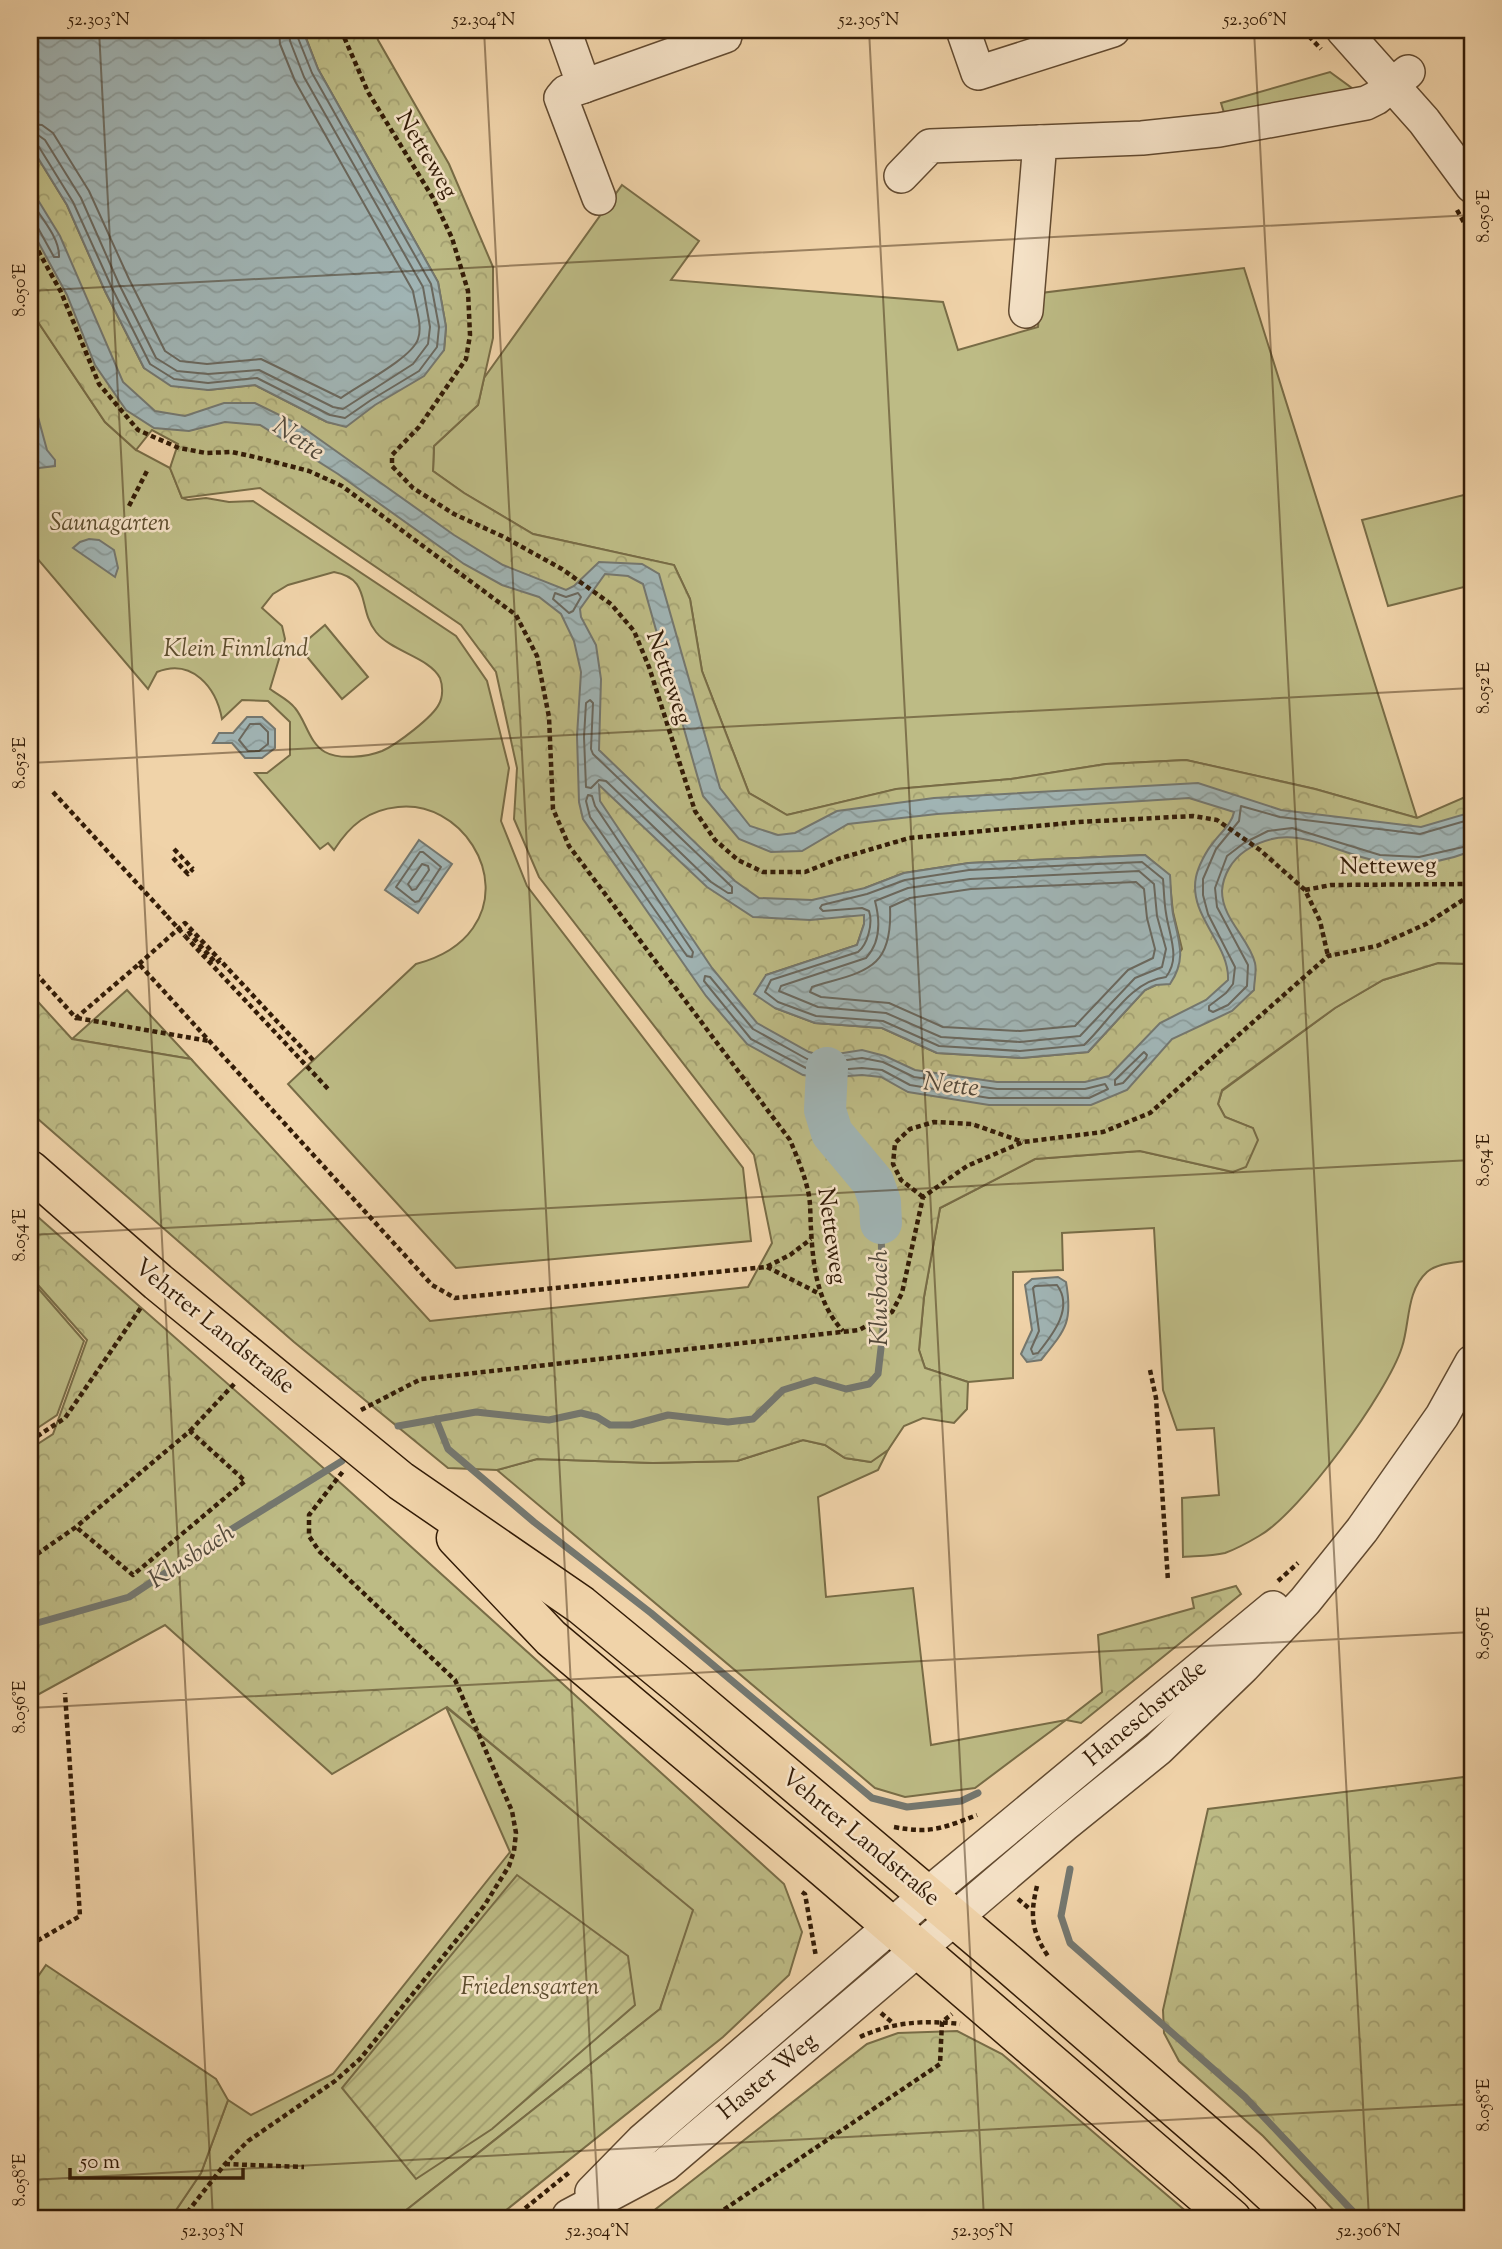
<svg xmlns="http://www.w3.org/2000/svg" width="1502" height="2249" font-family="'Sorts Mill Goudy',serif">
<defs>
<pattern id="forest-crowns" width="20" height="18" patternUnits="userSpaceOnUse" patternTransform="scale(1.75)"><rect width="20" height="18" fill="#bdbb85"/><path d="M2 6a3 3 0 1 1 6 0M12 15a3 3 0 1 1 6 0" fill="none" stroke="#a3a071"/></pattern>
<pattern id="garden-furrows" width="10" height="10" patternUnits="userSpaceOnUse" patternTransform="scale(1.75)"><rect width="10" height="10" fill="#bdbb85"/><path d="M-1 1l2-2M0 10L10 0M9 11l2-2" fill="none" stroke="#a3a071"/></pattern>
<pattern id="water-waves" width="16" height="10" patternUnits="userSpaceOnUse" patternTransform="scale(1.75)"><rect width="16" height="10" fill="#a0b4b4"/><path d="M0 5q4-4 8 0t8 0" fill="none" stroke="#8a9a99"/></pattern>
</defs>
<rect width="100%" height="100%" fill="#f0d3a9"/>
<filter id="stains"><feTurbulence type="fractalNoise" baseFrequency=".00286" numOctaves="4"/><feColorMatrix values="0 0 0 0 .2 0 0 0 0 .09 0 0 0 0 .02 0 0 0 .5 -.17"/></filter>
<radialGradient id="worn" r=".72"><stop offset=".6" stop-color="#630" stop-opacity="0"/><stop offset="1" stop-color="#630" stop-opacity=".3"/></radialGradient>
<g fill="#bdbb85" stroke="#786c46" stroke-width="2" fill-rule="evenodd">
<path d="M 1330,72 L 1360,94 L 1225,116 L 1221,103 Z"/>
<path d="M 622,185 L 699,241 L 671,280 L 943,302 L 958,350 L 1038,327 L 1041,293 L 1244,268 L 1417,818 L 1315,789 L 1186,760 L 1106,764 L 1011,779 L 897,789 L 787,815 L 749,793 L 702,671 L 690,599 L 674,565 L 533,534 L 464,493 L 433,471 L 434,446 L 478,405 L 484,378 Z"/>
<path d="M 30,310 L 105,422 L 136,450 L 170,468 L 182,498 L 188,500 L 206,498 L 229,502 L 253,501 L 456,636 L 487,681 L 509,768 L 501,821 L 527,886 L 743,1168 L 751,1241 L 456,1268 L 288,1084 L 416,964 C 439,958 459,948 473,928 C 510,876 460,800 398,807 C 368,810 350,825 334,850 L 328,843 L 320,849 L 255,773 L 267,773 L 290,755 L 290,722 L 268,701 L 242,700 L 222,719 C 216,687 192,658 157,672 L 148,689 L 30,550 ZM 334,572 C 372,579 357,608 376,632 C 392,652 429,657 440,678 C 443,686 443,697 439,704 C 433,717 396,745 382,751 C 367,757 339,760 325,752 C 309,743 306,721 295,708 C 289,700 278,695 270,689 L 285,639 L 282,626 L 262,608 L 273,594 L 288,585 Z"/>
<path d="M 1472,493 L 1472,585 L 1388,606 L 1362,520 Z"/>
<path d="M 325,625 L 368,677 L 342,699 L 299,647 Z"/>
<path d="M 1438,963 L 1472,964 L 1472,1260 C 1457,1263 1439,1262 1427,1272 C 1406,1291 1410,1323 1402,1347 C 1388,1392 1300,1513 1259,1536 C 1249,1542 1236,1549 1225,1553 C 1212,1556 1196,1556 1183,1557 L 1182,1498 L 1219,1495 L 1214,1428 L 1177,1430 L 1163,1390 L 1154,1228 L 1062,1233 L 1063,1270 L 1013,1272 L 1013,1378 L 968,1382 L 925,1368 L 919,1350 L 924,1297 L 940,1208 L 1035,1159 L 1140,1151 L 1233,1172 L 1252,1128 L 1225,1117 L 1218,1104 L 1222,1091 L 1335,1008 L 1383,980 Z"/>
<path d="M 127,990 L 191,1059 L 72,1039 Z"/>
<path d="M 30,1279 L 84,1341 L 57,1415 L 30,1433 Z"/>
<path d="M 803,1440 L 825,1445 L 845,1458 L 870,1462 L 888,1450 L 878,1470 L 818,1497 L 826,1597 L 913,1588 L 931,1745 L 1066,1720 L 975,1788 L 905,1797 L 875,1788 L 497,1470 L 537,1459 L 653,1463 L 737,1461 Z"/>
<path d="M 446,1707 L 694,1910 L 660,2009 L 395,2219 L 170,2219 L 201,2173 L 228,2100 L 251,2115 L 333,2074 L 510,1852 Z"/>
</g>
<g fill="url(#forest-crowns)" stroke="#786c46" stroke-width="2" fill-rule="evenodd">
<path d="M 305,30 L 375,30 L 378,40 L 449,164 L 493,267 L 493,338 L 478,405 L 434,446 L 433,471 L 464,493 L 533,534 L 674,565 L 690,599 L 702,671 L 749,793 L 787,815 L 896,789 L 1011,779 L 1106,764 L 1186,760 L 1315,789 L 1417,818 L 1472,794 L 1472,964 L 1438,963 L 1383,980 L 1335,1008 L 1222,1090 L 1218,1104 L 1225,1117 L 1253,1128 L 1258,1140 L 1246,1167 L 1233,1172 L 1140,1151 L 1035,1159 L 940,1208 L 924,1297 L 919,1350 L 925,1368 L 968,1382 L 967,1409 L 954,1423 L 923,1418 L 904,1426 L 888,1450 L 871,1462 L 845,1458 L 825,1445 L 803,1440 L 737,1461 L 653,1463 L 537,1459 L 497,1470 L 448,1468 L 294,1342 L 30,1112 L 30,993 L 72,1039 L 191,1059 L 430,1321 L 748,1287 L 772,1243 L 754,1155 L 539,877 L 514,819 L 517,768 L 496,672 L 461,625 L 260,488 L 182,498 L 170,468 L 178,444 L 152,430 L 136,450 L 105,422 L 30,310 L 30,145 L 67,205 L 105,291 L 144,368 L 208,390 L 255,385 L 327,422 L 346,426 L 444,350 L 446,327 L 438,282 L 318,69 L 305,35 ZM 1145,855 L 1169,875 L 1173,912 L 1182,949 L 1156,985 L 1145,990 L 1088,1052 L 1021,1058 L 937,1053 L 882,1028 L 815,1023 L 775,1008 L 766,975 L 857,945 L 864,924 L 865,888 L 904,873 L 969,863 Z"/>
<path d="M 30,1210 L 345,1487 L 784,1884 L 802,1932 L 789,1975 L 723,2037 L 495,2219 L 395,2219 L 660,2009 L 693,1910 L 447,1707 L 332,1774 L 165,1625 L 30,1699 L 30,1449 L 53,1434 L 87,1340 L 30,1276 Z"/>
<path d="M 1236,1586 L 1241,1594 L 1081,1723 L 1066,1720 L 1102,1692 L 1098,1635 L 1194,1608 L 1192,1598 Z"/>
<path d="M 1472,1776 L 1472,2219 L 1342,2219 L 1263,2136 L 1179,2061 L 1164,2033 L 1163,2010 L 1208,1809 Z"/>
<path d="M 46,1965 L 216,2079 L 228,2100 L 201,2173 L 170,2219 L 30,2219 L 30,1988 Z"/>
<path d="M 957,2031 L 1002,2054 L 1195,2219 L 643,2219 L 867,2044 L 898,2033 Z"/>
</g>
<path fill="url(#garden-furrows)" stroke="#786c46" stroke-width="2" d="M 517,1875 L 628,1956 L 635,2005 L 492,2129 L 416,2179 L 342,2088 Z"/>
<g fill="url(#water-waves)" stroke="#74776f" stroke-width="2" fill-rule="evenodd">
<path d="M 30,30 L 305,30 L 305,36 L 318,69 L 438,282 L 446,327 L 444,350 L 424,376 L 375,405 L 346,427 L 327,422 L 255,385 L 208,390 L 171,386 L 144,368 L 105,291 L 67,205 L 30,145 Z"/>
<path d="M 30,187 L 60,236 L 123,382 L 155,411 L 185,416 L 224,403 L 255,403 L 298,424 L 454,535 L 503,565 L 566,590 L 574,586 L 599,562 L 642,564 L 659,574 L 720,788 L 750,826 L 778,835 L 795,833 L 837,811 L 934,798 L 1198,783 L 1281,810 L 1421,827 L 1472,812 L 1472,851 C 1443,862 1409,868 1377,861 C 1330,852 1291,819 1245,851 C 1232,860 1223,875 1222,891 C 1222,919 1249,938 1255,963 C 1257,971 1254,982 1254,990 L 1232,1011 L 1172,1039 L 1127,1090 L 1091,1105 L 989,1105 L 908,1092 L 881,1077 L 862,1075 L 822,1078 L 803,1075 L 747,1044 L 706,996 L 583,819 L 579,802 L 577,736 L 581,672 L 574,641 L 561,614 L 539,597 L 502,585 L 464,564 L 338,474 L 260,425 L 225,422 L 189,431 L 154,428 L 126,410 L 95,365 L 67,295 L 30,227 ZM 605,574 L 628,576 L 643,584 L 703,796 L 739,839 L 771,852 L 802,851 L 848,824 L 937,814 L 1189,798 L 1234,812 C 1232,824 1220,833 1213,843 C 1206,851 1198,867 1196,877 C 1188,916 1230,944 1228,980 L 1206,1000 L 1160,1023 L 1109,1076 L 1085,1082 L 997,1082 L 915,1070 L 885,1056 L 862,1050 L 824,1056 L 809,1052 L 757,1023 L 712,968 L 600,801 L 599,785 L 707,887 L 753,917 L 810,920 L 864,915 L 864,924 L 857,945 L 766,975 L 754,994 L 775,1008 L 815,1023 L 882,1028 L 937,1053 L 1021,1058 L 1088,1052 L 1145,990 L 1156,985 L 1170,984 C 1187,959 1179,942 1173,914 C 1171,902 1171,888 1170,875 L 1145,855 L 969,863 L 904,873 L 865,888 L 812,900 L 759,898 L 735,881 L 599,750 L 601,679 L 596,645 L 581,617 L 580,609 Z"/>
<path d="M 30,402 L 35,406 L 47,450 L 55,460 L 55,466 L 39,468 L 30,480 Z"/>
<path d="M 89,539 L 99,540 L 114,550 L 118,568 L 115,577 L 73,548 L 80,542 Z"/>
<path d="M 247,717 L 262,717 L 275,729 L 275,748 L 262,758 L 245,758 L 232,743 L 213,743 L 219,733 L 233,733 Z"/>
<path d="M 419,840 L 452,864 L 418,913 L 385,890 Z"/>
<path d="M 1058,1277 L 1066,1282 C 1073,1322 1066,1329 1041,1360 L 1027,1362 L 1021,1354 L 1032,1330 L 1025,1285 L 1032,1279 Z"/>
</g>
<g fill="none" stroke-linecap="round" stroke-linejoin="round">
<g stroke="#6a685e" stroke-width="2">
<path d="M 30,124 L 42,125 L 53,133 L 89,191 L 129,279 L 165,351 L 180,361 L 207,364 L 261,359 L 341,398 C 359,385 412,358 418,339 C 423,326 415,305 413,291 L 295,81 L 280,44 L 279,30"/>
<path d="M 30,134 L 38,135 L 45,140 L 81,198 L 119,284 L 156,358 L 177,371 L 208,374 L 259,370 L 333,407 L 343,409 L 413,364 L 428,344 L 430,327 L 423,287 L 304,77 L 290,41 L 289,30"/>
<path d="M 30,143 L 39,147 L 73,202 L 112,288 L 150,364 L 174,379 L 208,383 L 257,378 L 330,415 L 345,418 L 371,400 L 419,371 L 437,347 L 439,327 L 431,284 L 312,73 L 298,38 L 298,30"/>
<path d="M 30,200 C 40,216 60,238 59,257 L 54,257 L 38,228 L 30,225"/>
<path d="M 555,593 L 566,597 L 578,593 L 581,597 L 573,611 L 569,613 L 553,599 Z"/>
<path d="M 590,700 L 593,703 L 591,749 L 593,754 L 732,887 L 732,893 L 728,893 L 711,882 L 606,781 L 599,780 L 591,788 L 586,787 L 584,737 L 586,703 Z"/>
<path d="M 250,724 L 260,724 L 268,732 L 268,744 L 259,751 L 248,751 L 239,740 Z"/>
<path d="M 588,795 L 592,796 L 595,806 L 693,952 L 692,957 L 687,956 L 590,817 L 586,801 Z"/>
<path d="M 1472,819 L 1420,834 L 1280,817 L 1241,806 L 1239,821 L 1216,849 L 1203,879 L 1203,895 L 1208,914 L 1235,967 L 1233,984 L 1226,993 L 1209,1006 L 1209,1010 L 1213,1012 L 1228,1005 L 1247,986 L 1248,965 L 1217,907 L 1215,888 L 1227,856 L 1244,843 L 1268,831 L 1292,828 L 1380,855 L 1419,857 L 1472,845"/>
<path d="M 420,852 L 423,852 L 441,867 L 419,901 L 415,902 L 396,887 Z"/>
<path d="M 1142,862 L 1163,879 C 1164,890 1164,902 1166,913 C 1169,935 1181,958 1166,977 C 1130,981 1109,1022 1084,1045 L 1020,1051 L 939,1046 L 883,1021 L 816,1016 L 778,1002 L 765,992 L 771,980 L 858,952 C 868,944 873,923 869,911 L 862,908 L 823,911 L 820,908 L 822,905 L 867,894 L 905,880 L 969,870 Z"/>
<path d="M 422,864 L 428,866 L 429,870 L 416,889 L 412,890 L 408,884 Z"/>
<path d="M 1139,871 L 1154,884 L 1157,916 L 1166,949 L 1162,967 L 1135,978 L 1080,1036 L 1020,1042 L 941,1037 L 886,1013 L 818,1007 L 779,991 L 781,986 L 866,958 C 881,942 880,920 875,901 L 908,888 L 970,879 Z"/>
<path d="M 1136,882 L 1144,889 L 1147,918 L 1155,949 L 1153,958 L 1128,970 L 1075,1026 L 1020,1031 L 943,1027 L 889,1003 L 821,997 L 810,992 L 812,987 C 863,971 893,972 890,907 L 910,898 L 971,889 Z"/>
<path d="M 705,976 L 710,977 L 753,1029 L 807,1059 L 824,1063 L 862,1058 L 883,1062 L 914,1077 L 997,1089 L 1085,1089 L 1105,1084 L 1108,1089 L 1089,1098 L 989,1098 L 910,1085 L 882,1070 L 862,1068 L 822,1071 L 806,1068 L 751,1039 L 704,981 Z"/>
<path d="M 1144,1052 L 1147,1055 L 1146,1058 L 1123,1083 L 1115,1085 L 1115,1080 Z"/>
<path d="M 1057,1285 C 1074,1308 1053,1334 1038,1353 L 1033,1354 L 1031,1349 L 1039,1331 L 1033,1288 L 1035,1286 Z"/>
</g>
<g stroke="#74776f" stroke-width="7">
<path d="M 436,1419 L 448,1449 L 534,1522 L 651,1613 L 872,1798 L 907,1807 L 961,1801 L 978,1793"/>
<path d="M 398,1426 L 476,1412 L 549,1420 L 581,1413 L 597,1417 L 610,1425 L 631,1425 L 668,1415 L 728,1422 L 753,1419 L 783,1390 L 815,1380 L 846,1389 L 869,1384 L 878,1374 L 883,1331 L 881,1223"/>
<path d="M 30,1625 L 129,1597 L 227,1532 L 342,1461"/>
<path d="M 1070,1869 L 1061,1916 L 1070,1943 L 1245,2097 L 1360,2219"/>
</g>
<path stroke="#a0b4b4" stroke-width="42" d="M 827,1068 L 825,1110 L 832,1133 L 873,1182 L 880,1202 L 881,1223"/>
<g stroke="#624a30" stroke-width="36">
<g id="minor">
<path d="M 564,30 L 584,86 L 725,36 L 726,30"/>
<path d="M 963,30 L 978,73 L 1113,30"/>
<path d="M 1343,30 L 1424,121 L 1472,186"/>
<path d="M 584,86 L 566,92 L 561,98 L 599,198"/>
<path d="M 901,176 L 930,146 L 1040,142"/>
<path d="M 1026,311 L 1040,142 L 1142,138 L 1219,130 L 1366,103 L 1376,98 L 1408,72"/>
<path d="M 592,2192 L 642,2141 L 927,1895 L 1273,1608"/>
<path d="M 569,2216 L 665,2165 L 1064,1825 L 1158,1749 L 1243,1667 L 1305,1601 L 1362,1530 L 1442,1416 L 1472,1362"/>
</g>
</g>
<g stroke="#331c07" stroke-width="41">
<g id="major">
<path d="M 30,1170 L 158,1282 L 401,1481 L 581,1605 L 682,1688 L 1011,1966 L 1240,2164 L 1299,2219"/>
<path d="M 456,1538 L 551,1638 L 824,1868 L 1232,2219"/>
</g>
</g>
<g stroke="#331c07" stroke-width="4.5" stroke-dasharray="5 3.5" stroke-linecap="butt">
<path d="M 341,30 L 368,92 L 433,198 L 452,238 L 468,291 L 470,335 L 466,359 L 419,427 L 392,455 L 392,466 L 413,488 L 454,514 L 504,537 L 562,569 L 611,604 L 634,631 L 649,667 L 695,811 L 715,840 L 738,860 L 763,872 L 805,872 L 838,859 L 909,838 L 1079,822 L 1193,816 L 1217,820 L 1260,850 L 1305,890 L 1320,921 L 1328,956"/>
<path d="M 1303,30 L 1321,49"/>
<path d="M 1457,210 L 1472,237"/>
<path d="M 30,236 L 61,292 L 99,384 L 138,430 L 179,448 L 206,453 L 232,452 L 255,457 L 309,471 L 342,486 L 516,615 L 537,656 L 549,717 L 553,809 L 569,846 L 790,1140 C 797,1157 804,1173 808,1191 C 811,1203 810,1217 811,1229 C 813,1266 817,1303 843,1331"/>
<path d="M 129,506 L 147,471"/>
<path d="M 53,792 L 167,916"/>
<path d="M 174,849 L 193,869"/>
<path d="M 173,858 L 188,874 L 193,869"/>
<path d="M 1305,890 L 1331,885 L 1472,884"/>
<path d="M 139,964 L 185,923 L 220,960"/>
<path d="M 30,967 L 76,1018 L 139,964 L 432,1285 L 455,1298 L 766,1267 L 790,1255 L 811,1239"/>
<path d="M 77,1018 L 209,1041"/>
<path d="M 313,1060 L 220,960 L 216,963 L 189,933 L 185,936 L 330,1091"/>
<path d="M 923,1197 L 901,1180 L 893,1164 L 895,1143 L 910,1129 L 934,1122 L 972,1124 L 1023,1142"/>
<path d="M 767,1267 L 820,1294"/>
<path d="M 1467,1335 L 1472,1325"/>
<path d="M 1150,1370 L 1156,1398 L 1168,1581"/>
<path d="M 361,1410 L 421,1379 L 859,1330 L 892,1312 L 902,1293 L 923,1197 L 967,1166 L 1023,1142 L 1103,1132 L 1150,1113 L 1328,956 L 1377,946 L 1426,924 L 1472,894"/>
<path d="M 190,1431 L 235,1383"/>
<path d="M 30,1441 L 65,1418 L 142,1306"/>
<path d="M 30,1559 L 76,1527 L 190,1431 L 245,1481 L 133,1575 L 76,1527"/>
<path d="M 1278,1581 L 1298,1563"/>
<path d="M 894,1827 C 931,1834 943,1828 977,1815"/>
<path d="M 1037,1886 C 1030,1914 1031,1931 1048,1956"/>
<path d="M 802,1892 L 805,1894 L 816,1957"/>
<path d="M 1018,1899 L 1031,1910"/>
<path d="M 30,1945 L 80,1916 L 65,1693"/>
<path d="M 881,2013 L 894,2024"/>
<path d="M 860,2037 C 892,2022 925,2020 960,2024"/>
<path d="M 225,2164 L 304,2167"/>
<path d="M 182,2219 L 225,2164 L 248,2141 L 335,2081 L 360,2059 L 484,1906 L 509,1866 L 514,1851 L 516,1833 L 512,1811 L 455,1680 L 319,1551 L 309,1536 L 309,1515 L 344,1470"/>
<path d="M 512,2219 L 571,2171"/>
<path d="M 710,2219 L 940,2064 L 942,2022 L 952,2014"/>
</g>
<use href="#minor" stroke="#f5e2c7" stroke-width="33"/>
<use href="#major" stroke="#f0d3a9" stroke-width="38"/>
<path stroke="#331c07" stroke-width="4.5" stroke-dasharray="5 3.5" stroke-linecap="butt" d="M 167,916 L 185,936"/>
</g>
<path fill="none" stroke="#331c07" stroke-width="2" stroke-opacity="0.45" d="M 99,30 L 213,2219M 484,30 L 599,2219M 869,30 L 984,2219M 1254,30 L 1369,2219M 30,291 L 1472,215M 30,763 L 1472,688M 30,1235 L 1472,1160M 30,1708 L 1472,1632M 30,2180 L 1472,2104"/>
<g text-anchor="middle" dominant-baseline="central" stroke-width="5" stroke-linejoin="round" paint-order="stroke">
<g font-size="24" fill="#331c07" stroke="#f5e2c7">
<text transform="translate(426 155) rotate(59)">Netteweg</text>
<text transform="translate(668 678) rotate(71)">Netteweg</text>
<text transform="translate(1388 867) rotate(-1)">Netteweg</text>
<text transform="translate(831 1236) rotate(82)">Netteweg</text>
<text transform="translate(214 1327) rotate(39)">Vehrter Landstraße</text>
<text transform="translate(1146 1714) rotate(-40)">Haneschstraße</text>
<text transform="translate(860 1838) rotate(40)">Vehrter Landstraße</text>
<text transform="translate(768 2077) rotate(-40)">Haster Weg</text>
</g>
<g font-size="24" font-style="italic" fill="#5c4c2d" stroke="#f5e2c7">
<text x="110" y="524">Saunagarten</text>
<text x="236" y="650">Klein Finnland</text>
<text x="530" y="1988">Friedensgarten</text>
</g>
<g font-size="26" font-style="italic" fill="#544a3b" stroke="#f5e2c7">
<text transform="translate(298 440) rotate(34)">Nette</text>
<text transform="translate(951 1086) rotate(7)">Nette</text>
<text transform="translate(880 1298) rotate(-90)">Klusbach</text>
<text transform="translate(192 1557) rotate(-33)">Klusbach</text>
</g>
</g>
<rect width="1502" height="2249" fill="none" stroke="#f0d3a9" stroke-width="77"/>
<path d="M70 2168v10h173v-10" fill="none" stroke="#331c07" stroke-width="3.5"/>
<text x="80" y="2168" font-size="21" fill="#331c07" stroke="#f5e2c7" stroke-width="5" paint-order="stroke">50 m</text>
<rect x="38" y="38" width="1426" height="2172" fill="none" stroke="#331c07" stroke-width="2.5"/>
<g font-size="18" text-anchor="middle" fill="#331c07">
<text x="99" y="25">52.303°N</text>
<text x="484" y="25">52.304°N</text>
<text x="869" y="25">52.305°N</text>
<text x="1255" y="25">52.306°N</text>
<text transform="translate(1483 216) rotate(-90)" y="6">8.050°E</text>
<text transform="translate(19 290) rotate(-90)" y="6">8.050°E</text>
<text transform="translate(1483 688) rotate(-90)" y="6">8.052°E</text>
<text transform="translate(19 763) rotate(-90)" y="6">8.052°E</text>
<text transform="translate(1483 1160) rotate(-90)" y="6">8.054°E</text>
<text transform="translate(19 1235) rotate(-90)" y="6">8.054°E</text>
<text transform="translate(1483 1633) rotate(-90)" y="6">8.056°E</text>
<text transform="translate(19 1707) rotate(-90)" y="6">8.056°E</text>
<text transform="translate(1483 2105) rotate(-90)" y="6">8.058°E</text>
<text transform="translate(19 2180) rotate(-90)" y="6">8.058°E</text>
<text x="213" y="2236">52.303°N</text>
<text x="598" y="2236">52.304°N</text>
<text x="983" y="2236">52.305°N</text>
<text x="1369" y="2236">52.306°N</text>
</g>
<rect width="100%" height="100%" filter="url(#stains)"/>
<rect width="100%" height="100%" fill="url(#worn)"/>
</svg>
